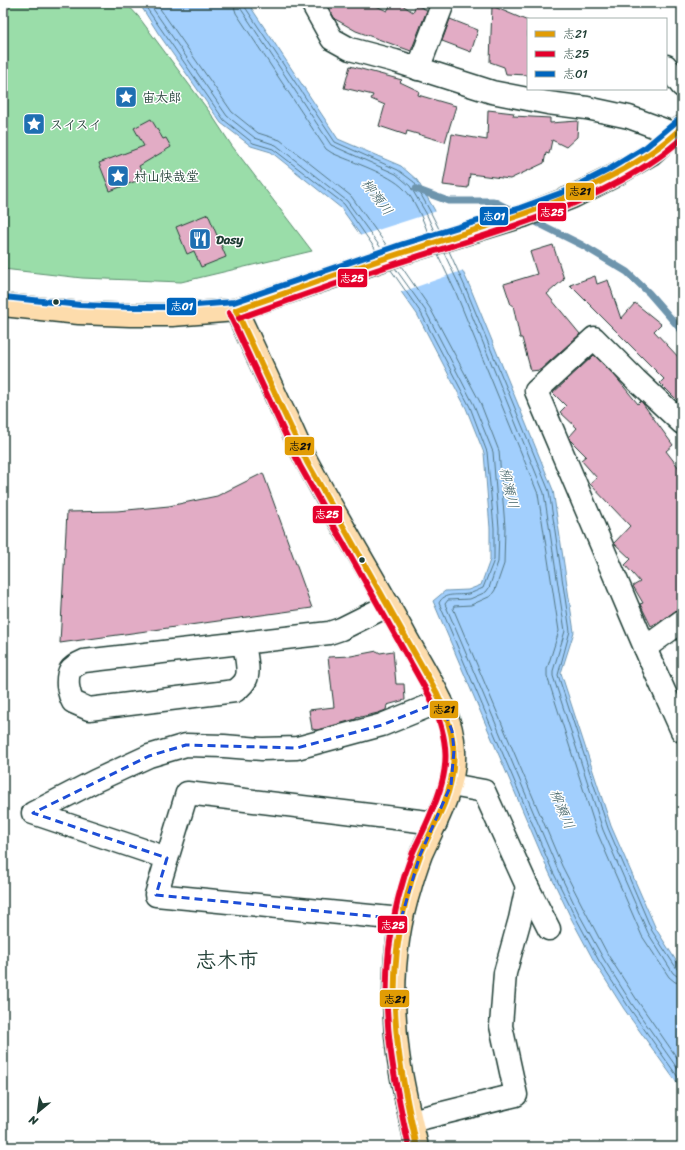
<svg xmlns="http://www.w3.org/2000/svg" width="685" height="1150" font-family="Sriracha,'Klee One',sans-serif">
<rect width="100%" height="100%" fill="#fff"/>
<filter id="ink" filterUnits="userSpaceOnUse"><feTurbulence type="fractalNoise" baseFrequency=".025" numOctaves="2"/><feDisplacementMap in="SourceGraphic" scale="8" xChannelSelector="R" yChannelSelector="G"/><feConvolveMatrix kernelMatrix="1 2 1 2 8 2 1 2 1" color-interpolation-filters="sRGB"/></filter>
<g filter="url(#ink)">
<path fill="#9adda9" stroke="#5c8d6e" d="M 3,3 L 126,3 L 138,16 L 211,114 L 232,146 L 312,251 L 181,282 L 82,278 L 3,269 Z"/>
<path fill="#a2cffd" stroke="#6e95ad" d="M 139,3 L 248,3 L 338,139 L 401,166 L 417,180 L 434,209 L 470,287 L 553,490 L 574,632 L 561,673 L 611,826 L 656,929 L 682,970 L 682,1090 L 624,1009 L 595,963 L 572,920 L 549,872 L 433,601 L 445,591 L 468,590 L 481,585 L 490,560 L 490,528 L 484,453 L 466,408 L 417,314 L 341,208 L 271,152 L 251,146 L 221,123 L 158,33 Z"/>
<path fill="#fff" d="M 437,211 L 464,270 L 399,293 L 359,236 Z"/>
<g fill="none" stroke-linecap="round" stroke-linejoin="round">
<g stroke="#537784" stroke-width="1">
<path d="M 143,3 L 224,120 L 253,143 L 273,149 L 344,204 L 376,250"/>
<path d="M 149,3 L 227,116 L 255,138 L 276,145 L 347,201 L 381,248"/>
<path d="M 156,3 L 232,112 L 258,133 L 280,140 L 351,196 L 387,246"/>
<path d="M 233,3 L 236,13 L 326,149 L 332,153 C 352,162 390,174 404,189 C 414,198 423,220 428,233"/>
<path d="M 240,3 L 241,9 L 331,145 L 396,174 L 410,186 L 426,213 L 434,231"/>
<path d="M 245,3 L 245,7 L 335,142 L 398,170 L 414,182 L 430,211 L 439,229"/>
<path d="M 449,251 L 466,289 L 549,491 L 570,631 L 558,675 L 608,828 L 652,931 L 677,969 L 682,971"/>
<path d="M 444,253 L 462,291 L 544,493 L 565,631 L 553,671 L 553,676 L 603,830 L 648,933 L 673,973 L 677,976 L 682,977"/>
<path d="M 438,255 L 456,293 L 538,494 L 559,631 L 547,669 L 547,676 L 597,832 L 642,936 L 669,977 L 675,982 L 682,983"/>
<path d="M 401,266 L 430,308 L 480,402 L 499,451 L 505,527 L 504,564 L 495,590 L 491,596 L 471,605 L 454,606 L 453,608 L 562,866 L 586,913 L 608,955 L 637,1000 L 682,1065"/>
<path d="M 395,268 L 425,310 L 474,405 L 493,452 L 499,528 L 498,562 L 489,588 L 486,592 L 470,599 L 448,600 L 445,604 L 557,868 L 580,916 L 603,958 L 632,1004 L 682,1075"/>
<path d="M 391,270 L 421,313 L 470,407 L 487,452 L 494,528 L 494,560 L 483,588 C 478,590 473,593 468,594 C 457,596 444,592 439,603 L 552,870 L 576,918 L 599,961 L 628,1006 L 682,1083"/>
</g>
<g stroke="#6e95ad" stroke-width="7">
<path d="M 416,189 L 448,201 L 493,201 L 517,213"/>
<path d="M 528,218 L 582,245 L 627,272 L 649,293 L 682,331"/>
</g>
</g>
<g fill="#e2acc5" stroke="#1f3d34">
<path d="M 326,3 L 370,3 L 387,11 L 392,3 L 399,3 L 413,12 L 416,5 L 427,10 L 411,51 L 356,31 L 335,19 Z"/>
<path d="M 492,6 L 528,21 L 528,75 L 506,74 L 504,67 L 490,62 Z"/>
<path d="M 450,19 L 478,30 L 471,52 L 442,41 Z"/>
<path d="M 350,66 L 402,80 L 400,82 L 419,91 L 418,95 L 456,106 L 445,142 L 407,131 L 406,135 L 379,126 L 385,105 L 371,99 L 373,95 L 344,88 Z"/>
<path d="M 488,110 L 514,113 L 513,116 L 550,118 L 550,123 L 578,121 L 577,137 L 566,147 L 552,140 L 549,154 L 546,153 L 544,163 L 510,179 L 470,174 L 468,188 L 443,185 L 452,134 L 487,140 Z"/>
<path d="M 151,119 L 163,139 L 166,138 L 171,147 L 139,166 L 144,178 L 110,191 L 99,163 L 144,146 L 134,128 Z"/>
<path d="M 208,214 L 226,257 L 201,267 L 194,251 L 187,254 L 176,227 Z"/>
<path d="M 553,245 L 564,279 L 547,294 L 580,334 L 540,370 L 531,371 L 522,338 L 520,338 L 513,305 L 511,305 L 504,284 L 537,274 L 530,252 Z"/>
<path d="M 595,276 L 597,284 L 608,280 L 621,319 L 635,303 L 661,324 L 654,331 L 682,361 L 682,405 L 660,383 L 664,379 L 570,285 Z"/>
<path d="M 594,355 L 615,376 L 638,404 L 641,401 L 673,445 L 666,451 L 682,472 L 682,606 L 664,619 L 651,626 L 640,604 L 643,603 L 633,586 L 640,582 L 625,565 L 631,559 L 614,543 L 630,526 L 590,484 L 597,478 L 581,460 L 586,456 L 571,441 L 569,437 L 577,428 L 560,412 L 566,406 L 553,393 Z"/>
<path d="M 263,473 L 312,608 L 60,643 L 67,512 L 117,511 L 169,506 L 217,496 Z"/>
<path d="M 377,651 L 380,653 L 393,651 L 396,684 L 404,684 L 405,700 L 387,705 L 386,710 L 378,713 L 356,718 L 356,719 L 317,730 L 312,729 L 309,710 L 334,707 L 328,657 L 351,656 Z"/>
</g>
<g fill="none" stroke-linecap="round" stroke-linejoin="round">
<g stroke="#1f3d34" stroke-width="25">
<g id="minor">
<path d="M 312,3 L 332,39 L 350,49 L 395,61 L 492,92 L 548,103 L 587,108 L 629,117 L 675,134"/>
<path d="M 666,66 L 682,86"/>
<path d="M 418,69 L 443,3"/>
<path d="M 682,423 L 636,380 L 594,338 L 536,391 L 652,664 L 682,731"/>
<path d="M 244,643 C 245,652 250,671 246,679 C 244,684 239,688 235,691 L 89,709 L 73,702 C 70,697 69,692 68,686 C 67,671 70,667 84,661 L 329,633 L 341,629 L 389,605"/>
<path d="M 645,648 L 682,621"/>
<path d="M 451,785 L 484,791 L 527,886 L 549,929"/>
<path d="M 167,858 L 33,813 L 95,781 L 149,756 L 186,745 L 224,746 L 262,749 L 297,748 L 382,725 L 441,701"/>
<path d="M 401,919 L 156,895 L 187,793 L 436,823"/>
<path d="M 411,1121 L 516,1095 L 501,1026 L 505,973 L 520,919 L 527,886"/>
</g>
</g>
<g stroke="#1f3d34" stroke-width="25">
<g id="major">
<path d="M 3,305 L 79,313 L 130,315 L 172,315 L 236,310 L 406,252 L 523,216 L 572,197 L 612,177 L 651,154 L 682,127"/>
<path d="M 236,310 C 251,343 267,376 282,409 C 291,426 298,445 307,462 C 339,522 375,580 407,639 C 426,673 453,712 454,751 C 456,789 436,820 421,854 C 417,865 413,876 410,888 C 393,941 391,999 398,1054 C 402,1085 410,1116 417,1147"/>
</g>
</g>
<use href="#minor" stroke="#fff" stroke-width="22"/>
<use href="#major" stroke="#fddcac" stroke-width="22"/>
<g stroke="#fff" stroke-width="9">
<g id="bus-1">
<path d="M 236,310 L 307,462 L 437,693 C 455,732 460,763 444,804 C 437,821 428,837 421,853 C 409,883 401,917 397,950 C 389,1018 402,1081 417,1147"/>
<path d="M 236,310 C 293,291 350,269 408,251 C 479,228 550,210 615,174 C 640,161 662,147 682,127"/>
</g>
</g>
<g stroke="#fff" stroke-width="9">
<g id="bus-2">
<path d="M 229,313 L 300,466 L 430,697 C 450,741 451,769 431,813 C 426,826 419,839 413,852 C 401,882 393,916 389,949 C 381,1017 394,1080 409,1147"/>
<path d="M 239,318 C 296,298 353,277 410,259 C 482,236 554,217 620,181 C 642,169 663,156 682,138"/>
</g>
</g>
<g stroke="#fff" stroke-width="9">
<path id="bus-3" d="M 4,297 L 80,305 L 130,307 L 172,307 L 234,302 L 403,244 L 520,208 L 569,190 L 608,170 L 646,147 L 677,121"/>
</g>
<use href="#bus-1" stroke="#e19c05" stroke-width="6"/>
<use href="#bus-2" stroke="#e4002b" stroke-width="6"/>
<use href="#bus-3" stroke="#0065bd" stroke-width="6"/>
</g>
</g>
<path fill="none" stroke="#1d4ed8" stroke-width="3" stroke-dasharray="8 5" stroke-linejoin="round" d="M 441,701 L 452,731 L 454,750 L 451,785 L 420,855 L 401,919 L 156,895 L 167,858 L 33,813 L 149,756 L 186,745 L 297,748 L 382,725 Z"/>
<defs>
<g id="sight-square" transform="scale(1.15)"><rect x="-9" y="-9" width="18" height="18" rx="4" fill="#1f6fb2" stroke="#fff"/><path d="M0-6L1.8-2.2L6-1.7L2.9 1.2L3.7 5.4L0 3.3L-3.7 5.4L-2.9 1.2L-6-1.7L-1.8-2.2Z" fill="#fff"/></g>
<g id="restaurant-square" transform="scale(1.15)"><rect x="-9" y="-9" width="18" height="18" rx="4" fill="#1f6fb2" stroke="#fff"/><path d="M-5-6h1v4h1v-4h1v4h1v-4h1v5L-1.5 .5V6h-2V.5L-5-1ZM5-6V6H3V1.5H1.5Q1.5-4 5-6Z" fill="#fff"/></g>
</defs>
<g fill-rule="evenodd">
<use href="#sight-square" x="126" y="97"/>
<use href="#sight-square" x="34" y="124"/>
<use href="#sight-square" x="118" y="176"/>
<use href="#restaurant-square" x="200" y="239"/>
</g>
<g fill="#1f3d34" stroke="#fff" stroke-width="1.5">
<circle cx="56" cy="302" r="3.5"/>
<circle cx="362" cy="560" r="3.5"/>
</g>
<g text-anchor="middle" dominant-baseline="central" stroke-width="3" stroke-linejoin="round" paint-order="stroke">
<g font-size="13" font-weight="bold" fill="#1f3d34" stroke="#fff" text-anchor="start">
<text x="142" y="97">宙太郎</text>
<text x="50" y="124">スイスイ</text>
<text x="134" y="176">村山快哉堂</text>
<text x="216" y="239">Dasy</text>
</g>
<g font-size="14" font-style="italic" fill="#406266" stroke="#fff">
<text transform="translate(377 197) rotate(53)">柳瀬川</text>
<text transform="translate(509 488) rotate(77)">柳瀬川</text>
<text transform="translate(562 809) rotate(67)">柳瀬川</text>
</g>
<g font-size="21" font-weight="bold" fill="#1f3d34" stroke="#fff">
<text x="227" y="960">志木市</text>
</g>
</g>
<g stroke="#fff" stroke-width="1.5">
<rect x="565" y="182" width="30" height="19" rx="4" fill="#e19c05"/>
<rect x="537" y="202" width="30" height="20" rx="4" fill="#e4002b"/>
<rect x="479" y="206" width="30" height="20" rx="4" fill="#0065bd"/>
<rect x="337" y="268" width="31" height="20" rx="4" fill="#e4002b"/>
<rect x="166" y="297" width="31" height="19" rx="4" fill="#0065bd"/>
<rect x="284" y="436" width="31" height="20" rx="4" fill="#e19c05"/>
<rect x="312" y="505" width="31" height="19" rx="4" fill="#e4002b"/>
<rect x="429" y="700" width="30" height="19" rx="4" fill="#e19c05"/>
<rect x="377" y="915" width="31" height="19" rx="4" fill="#e4002b"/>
<rect x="379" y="989" width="31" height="19" rx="4" fill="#e19c05"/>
</g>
<g font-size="11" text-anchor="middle" font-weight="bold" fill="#fff">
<text x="552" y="216">志25</text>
<text x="494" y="220">志01</text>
<text x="352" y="282">志25</text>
<text x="182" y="310">志01</text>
<text x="327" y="518">志25</text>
<text x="393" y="929">志25</text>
</g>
<g font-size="11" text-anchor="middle" font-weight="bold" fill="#111">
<text x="580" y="195">志21</text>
<text x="300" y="450">志21</text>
<text x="444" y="713">志21</text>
<text x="395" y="1003">志21</text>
</g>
<rect width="685" height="1150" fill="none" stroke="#fff" stroke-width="16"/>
<rect x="8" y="8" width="669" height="1134" fill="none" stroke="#1f3d34" stroke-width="1.5" filter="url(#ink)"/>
<rect x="527" y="18" width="140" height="72" fill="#ffffff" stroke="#a5b1ae"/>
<rect x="535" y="31" width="20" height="6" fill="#e19c05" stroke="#a5b1ae"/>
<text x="563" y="38" font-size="12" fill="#1f3d34">志21</text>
<rect x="535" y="51" width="20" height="6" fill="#e4002b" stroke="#a5b1ae"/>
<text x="563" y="58" font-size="12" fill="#1f3d34">志25</text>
<rect x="535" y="71" width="20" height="6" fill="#0065bd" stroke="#a5b1ae"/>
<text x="563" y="78" font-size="12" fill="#1f3d34">志01</text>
<g transform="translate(38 1112) rotate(209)" stroke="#ffffff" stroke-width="3" paint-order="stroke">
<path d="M0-3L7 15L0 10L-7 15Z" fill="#1f3d34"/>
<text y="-6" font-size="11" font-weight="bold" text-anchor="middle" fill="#1f3d34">N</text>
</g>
</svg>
